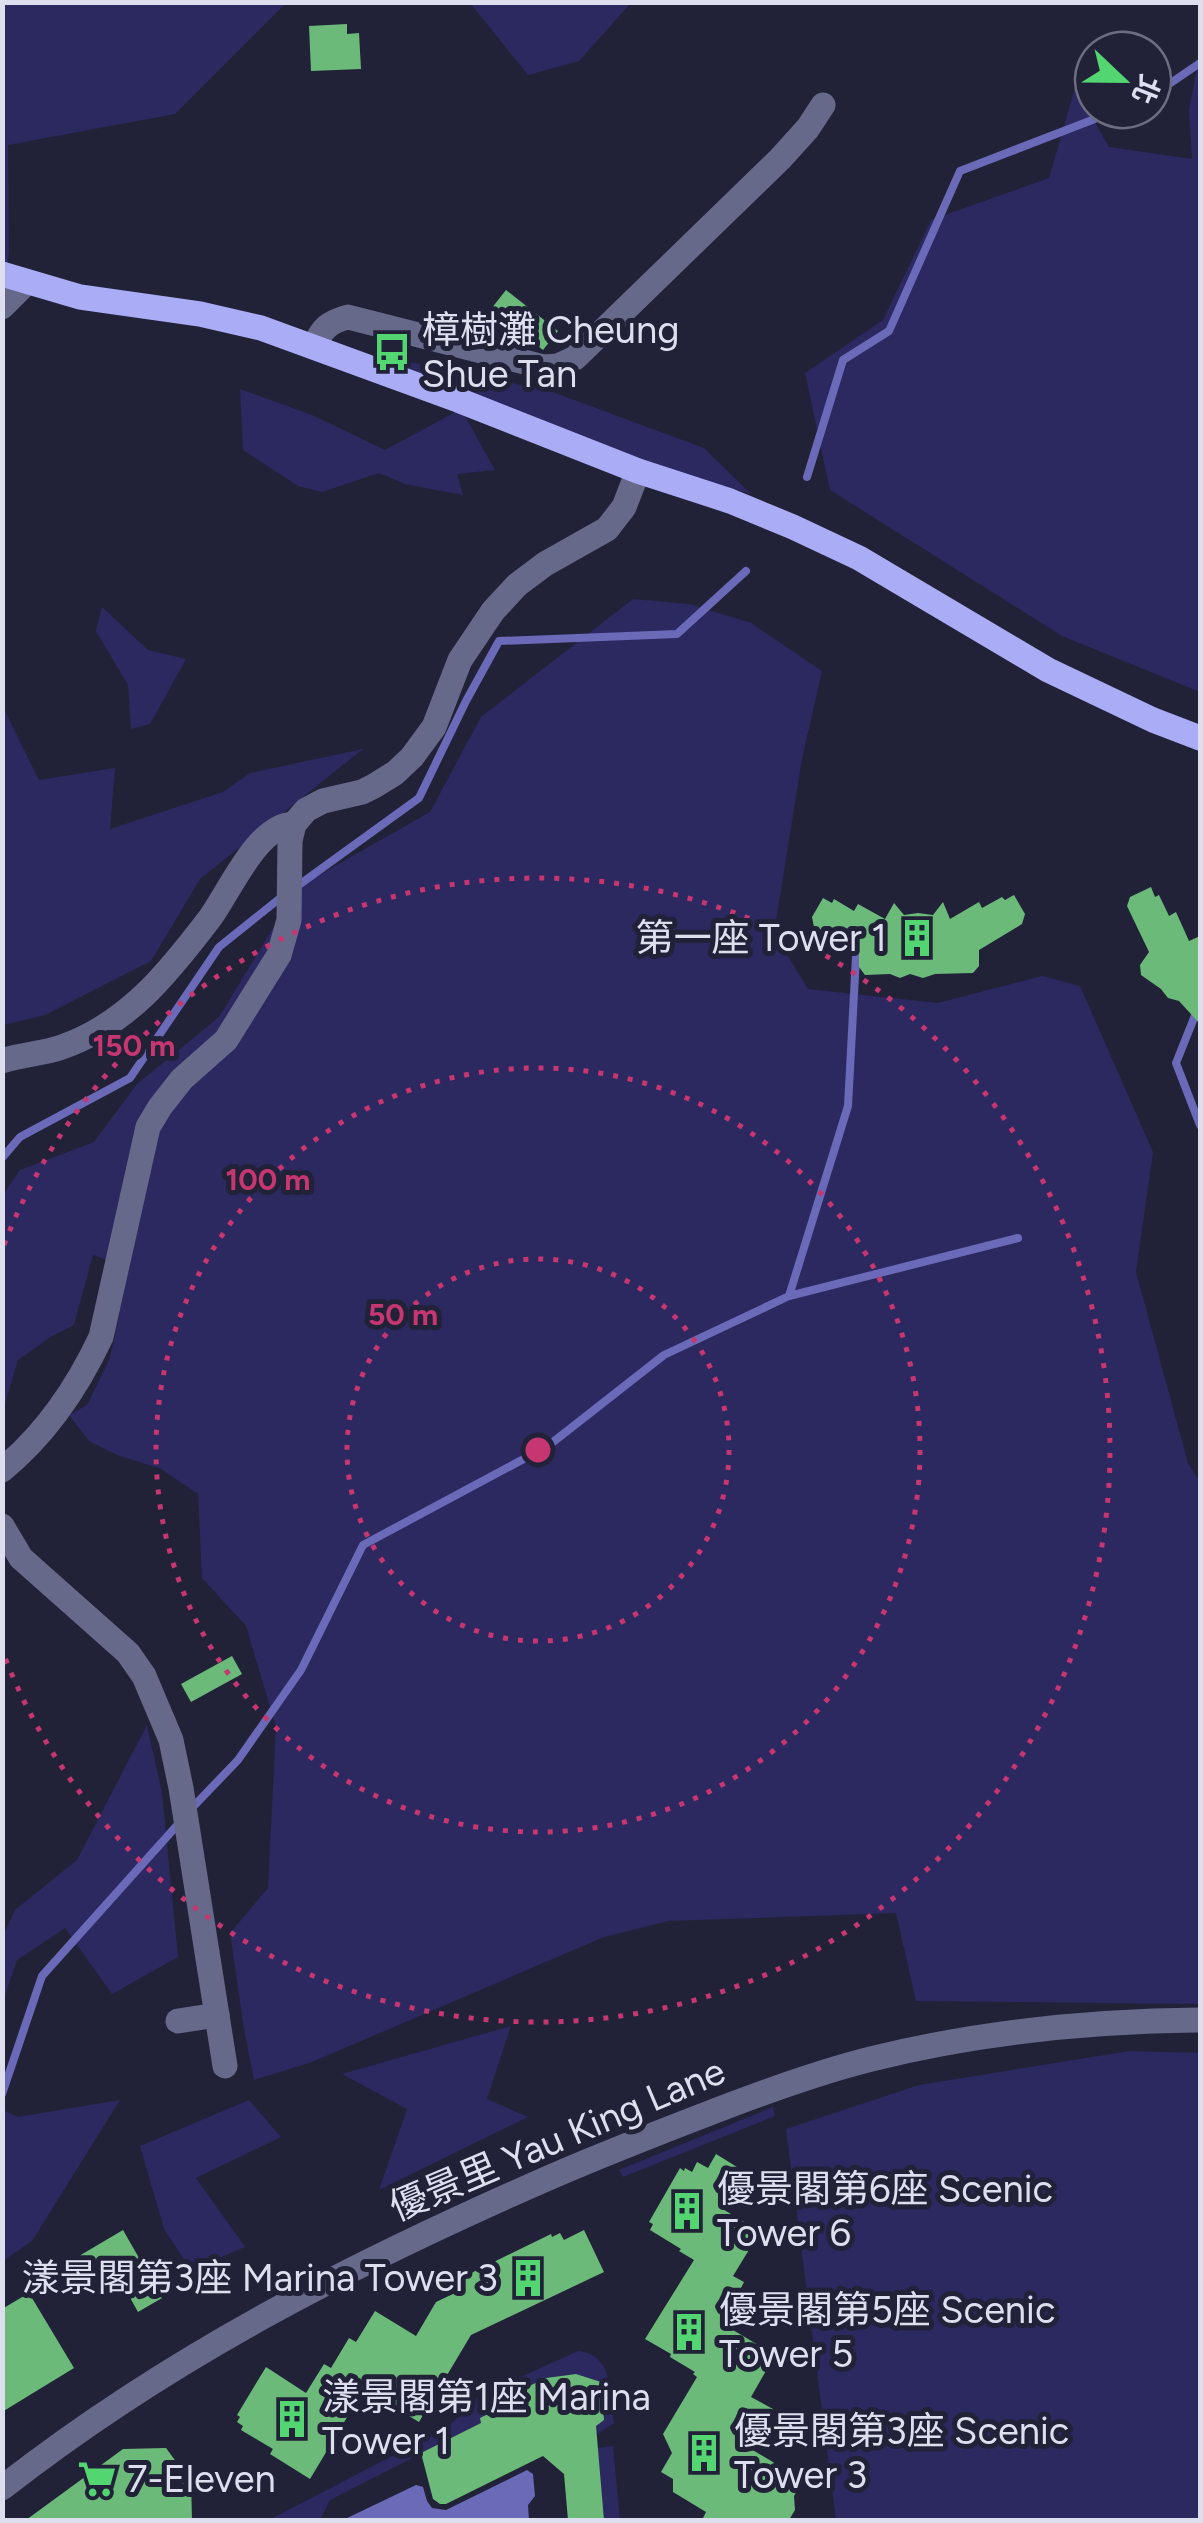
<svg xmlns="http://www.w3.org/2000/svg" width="1203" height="2523" font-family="Figtree,'Noto Sans TC',sans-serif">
<rect width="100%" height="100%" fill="#212238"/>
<g fill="#2c2860">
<path d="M 3,3 L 286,3 L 175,114 L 8,145 L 9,251 L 3,320 Z"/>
<path d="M 470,3 L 631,3 L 579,61 L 528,75 Z"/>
<path d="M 1200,52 L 1200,692 L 1062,636 L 830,490 L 805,373 L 883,320 L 931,220 L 1049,178 L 1075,88 L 1109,147 L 1192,159 L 1189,110 Z"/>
<path d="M 377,355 L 550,391 L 704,448 L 751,494 L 682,474 L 556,430 Z"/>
<path d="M 240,389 L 312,415 L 385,450 L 461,409 L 495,470 L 457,474 L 463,495 L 405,484 L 379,473 L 322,492 L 298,486 L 243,450 Z"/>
<path d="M 633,599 L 689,604 L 751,623 L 822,671 L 802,759 L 774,933 L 808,989 L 938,1003 L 1042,976 L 1080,986 L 1153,1152 L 1136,1272 L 1188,1463 L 1200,1482 L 1200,2004 L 916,2001 L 896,1913 L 668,1921 L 604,1937 L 312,2062 L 254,2080 L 244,2029 L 230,1933 L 268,1888 L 276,1727 L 246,1626 L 202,1578 L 198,1494 L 161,1469 L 117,1455 L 89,1441 L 69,1415 L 87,1405 L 110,1358 L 129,1268 L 93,1255 L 74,1325 L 52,1336 L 18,1360 L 3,1410 L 3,1195 L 20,1170 L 94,1142 L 137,1084 L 219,1017 L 298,887 L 430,812 L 481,717 Z"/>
<path d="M 102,607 L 148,650 L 186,659 L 150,724 L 131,729 L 128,685 L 96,631 Z"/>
<path d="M 2,705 L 39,780 L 115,768 L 110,829 L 223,792 L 250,773 L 363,749 L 200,879 L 151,961 L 45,1015 L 3,1025 Z"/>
<path d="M 147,1725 L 162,1793 L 178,1957 L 112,1994 L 65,1928 L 17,1960 L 3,2001 L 3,1936 L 15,1910 L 77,1860 Z"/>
<path d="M 511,2026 L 487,2099 L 528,2117 L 379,2190 L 407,2109 L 342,2074 Z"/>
<path d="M 1130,2051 L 1200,2053 L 1200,2520 L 836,2520 L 786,2129 L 919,2085 Z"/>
<path d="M 120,2100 L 32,2241 L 3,2261 L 3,2110 L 18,2117 Z"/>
<path d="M 249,2100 L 281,2137 L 196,2178 L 245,2247 L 191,2270 L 164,2229 L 140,2146 Z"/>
<path d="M 773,2107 L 775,2116 L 623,2177 L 619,2170 Z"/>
<path d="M 578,2351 C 614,2354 610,2395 614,2423 L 596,2435 L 595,2426 L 604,2420 L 601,2382 L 576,2374 L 546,2378 L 509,2396 L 511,2403 L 481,2423 L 330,2500 L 320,2520 L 269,2520 L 448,2427 C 460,2416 469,2402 483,2394 Z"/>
<path d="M 613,2446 L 620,2520 L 604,2520 L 597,2448 Z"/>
</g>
<path fill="#6a6ab9" d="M 527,2470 L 533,2474 L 535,2496 L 528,2505 L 529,2520 L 343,2520 L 416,2485 L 423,2487 L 427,2501 L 432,2508 L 446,2510 Z"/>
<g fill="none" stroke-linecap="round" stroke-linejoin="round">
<g stroke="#6a6ab9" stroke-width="8">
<path d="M 1153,95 L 1200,63"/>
<path d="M 807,477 L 843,360 L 889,331 L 960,171 L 1118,110"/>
<path d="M 296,887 L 419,798 L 466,701 L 499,641 L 677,634 L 746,571"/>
<path d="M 1200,1003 L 1176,1063 L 1200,1125"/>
<path d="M 2,1158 L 20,1137 L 130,1078 L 219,947 L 284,895"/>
<path d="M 789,1296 L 848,1106 L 856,957"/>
<path d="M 190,1810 L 238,1760 L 301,1670 L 363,1545 L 548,1446 L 664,1355 L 789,1296 L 1018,1238"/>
<path d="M 2,2094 L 42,1976 L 181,1821"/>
</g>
</g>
<g fill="#6cba7a">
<path d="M 347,24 L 347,34 L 359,33 L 361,69 L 311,71 L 309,26 Z"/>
<path d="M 506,290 L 558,331 L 543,350 L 491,309 Z"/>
<path d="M 1151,887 L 1155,897 L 1159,895 L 1169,916 L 1176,912 L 1189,941 L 1200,936 L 1200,1024 L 1179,1001 L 1168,998 L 1161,989 L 1141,975 L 1140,965 L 1149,952 L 1127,906 L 1130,897 Z"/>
<path d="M 1014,895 L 1025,914 L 1022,924 L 979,950 L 979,966 L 973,973 L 935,974 L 923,978 L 910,974 L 900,978 L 890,974 L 865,975 L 859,967 L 859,952 L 814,927 L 812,917 L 823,898 L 832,903 L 834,899 L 854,911 L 858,904 L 885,919 L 894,903 L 904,915 L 918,913 L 933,915 L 943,902 L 950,919 L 979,902 L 982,908 L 1002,897 L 1005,900 Z"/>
<path d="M 232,1656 L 242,1674 L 191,1702 L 181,1684 Z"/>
<path d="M 716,2154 L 737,2167 L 729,2181 L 733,2183 L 719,2207 L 757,2229 L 752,2238 L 755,2240 L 733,2276 L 744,2282 L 723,2324 L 775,2355 L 751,2397 L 773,2409 L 751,2449 L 803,2480 L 794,2496 L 795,2510 L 789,2520 L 702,2520 L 706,2512 L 673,2492 L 673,2479 L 661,2472 L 672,2453 L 663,2434 L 697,2377 L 693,2374 L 695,2372 L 670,2357 L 671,2354 L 645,2339 L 694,2260 L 679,2251 L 681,2249 L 650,2230 L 653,2224 L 649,2222 L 680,2168 L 684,2171 L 685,2168 L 692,2172 L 697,2162 L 708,2168 Z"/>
<path d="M 123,2230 L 162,2298 L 138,2312 L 123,2285 L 115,2290 L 106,2275 L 94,2282 L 79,2256 Z"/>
<path d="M 584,2230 L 604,2272 L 471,2335 L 419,2422 L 364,2389 L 310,2479 L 270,2454 L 273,2449 L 241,2430 L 243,2426 L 237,2422 L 240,2417 L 237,2415 L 266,2367 L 306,2393 L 324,2364 L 331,2368 L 349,2338 L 356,2342 L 375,2311 L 416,2336 L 436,2302 L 457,2292 L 456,2289 L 464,2285 L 463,2280 L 471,2276 L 469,2274 L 551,2234 L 552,2237 L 560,2233 L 564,2240 Z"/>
<path d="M 29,2293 L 74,2368 L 2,2412 L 2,2309 Z"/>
<path d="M 576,2374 L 601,2382 L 604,2420 L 596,2426 L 604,2520 L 568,2520 L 564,2474 L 543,2456 L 446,2504 L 440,2504 L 433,2499 L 421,2453 L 481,2423 L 480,2418 L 527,2395 L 527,2387 L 546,2378 Z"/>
<path d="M 166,2448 L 191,2482 L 192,2520 L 26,2520 L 123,2449 Z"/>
</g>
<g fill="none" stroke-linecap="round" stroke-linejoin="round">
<g stroke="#67698b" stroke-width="25">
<path d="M 2,307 L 26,283"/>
<path d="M 314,347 C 322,328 329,322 348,317 L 544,367 L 558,366 L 575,358 L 780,159 L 808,128 L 823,105"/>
<path d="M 2,1061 C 22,1054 43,1054 62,1047 C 128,1024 169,972 210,918 C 230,891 257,825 294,824"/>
<path d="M 2,1470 C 46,1434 77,1388 101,1337 L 148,1127 L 160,1107 L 182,1079 L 226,1040 L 279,955 L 289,920 L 290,841 L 294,824 L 306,810 L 323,801 L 362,792 L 374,786 L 395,773 L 412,757 L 434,727 L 460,660 L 493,611 L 517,585 L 545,564 L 607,529 L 624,507 L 638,471"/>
<path d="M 2,1526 L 21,1558 L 128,1653 L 144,1676 L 171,1740 L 181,1788 L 225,2066"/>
<path d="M 178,2021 L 217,2015"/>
<path d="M 2,2488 C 172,2355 356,2262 553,2176 C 604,2154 655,2134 707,2114 C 761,2093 815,2073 871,2059 C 979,2032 1089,2021 1200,2020"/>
</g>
<path stroke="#aaacf5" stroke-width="25" d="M 2,274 L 80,297 L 200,314 L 261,328 L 458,400 L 638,471 L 730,501 L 793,527 L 859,558 L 1048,670 L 1153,720 L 1200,738"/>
</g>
<g fill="none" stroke="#c63671" stroke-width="5" stroke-dasharray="5 10">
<circle cx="538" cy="1450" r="191"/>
<circle cx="538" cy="1450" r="382"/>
<path d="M4 1245A572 572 0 1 1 4 1655"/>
</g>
<defs>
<g id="bus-bare" transform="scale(3)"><path d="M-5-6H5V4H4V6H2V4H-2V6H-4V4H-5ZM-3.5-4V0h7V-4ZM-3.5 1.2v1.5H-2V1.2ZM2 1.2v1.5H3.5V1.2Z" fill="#53d672" stroke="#212238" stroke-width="2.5" paint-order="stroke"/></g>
<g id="building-bare" transform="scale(3)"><path d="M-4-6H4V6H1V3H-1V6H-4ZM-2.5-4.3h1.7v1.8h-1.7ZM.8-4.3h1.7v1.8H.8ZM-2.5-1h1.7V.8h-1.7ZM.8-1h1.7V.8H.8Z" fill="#53d672" stroke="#212238" stroke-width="2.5" paint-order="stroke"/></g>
<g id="supermarket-bare" transform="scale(3)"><path d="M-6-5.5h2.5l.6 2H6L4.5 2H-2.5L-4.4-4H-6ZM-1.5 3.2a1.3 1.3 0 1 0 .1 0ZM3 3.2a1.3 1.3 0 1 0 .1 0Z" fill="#53d672" stroke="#212238" stroke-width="2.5" paint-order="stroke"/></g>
</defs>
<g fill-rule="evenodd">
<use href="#bus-bare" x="392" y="352"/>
<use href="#building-bare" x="917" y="938"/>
<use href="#building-bare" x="687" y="2211"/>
<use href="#building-bare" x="528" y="2278"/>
<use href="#building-bare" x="689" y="2332"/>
<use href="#building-bare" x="292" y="2419"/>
<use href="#building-bare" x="704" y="2453"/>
<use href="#supermarket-bare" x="97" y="2479"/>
</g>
<g text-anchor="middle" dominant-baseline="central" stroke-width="10" stroke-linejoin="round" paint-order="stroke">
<g font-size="38" fill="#dddeee" stroke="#212238" text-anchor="start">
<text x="422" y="330">樟樹灘 Cheung<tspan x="422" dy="44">Shue Tan</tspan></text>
<text x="887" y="938" text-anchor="end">第一座 Tower 1</text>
<text x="717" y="2189">優景閣第6座 Scenic<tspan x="717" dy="44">Tower 6</tspan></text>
<text x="498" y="2278" text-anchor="end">漾景閣第3座 Marina Tower 3</text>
<text x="719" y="2310">優景閣第5座 Scenic<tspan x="719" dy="44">Tower 5</tspan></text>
<text x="322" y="2397">漾景閣第1座 Marina<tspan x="322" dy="44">Tower 1</tspan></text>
<text x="734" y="2431">優景閣第3座 Scenic<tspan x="734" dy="44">Tower 3</tspan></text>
<text x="127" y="2479">7-Eleven</text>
</g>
<g font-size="38" fill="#dddeee" stroke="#212238">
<text transform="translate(557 2139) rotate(-23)">優景里 Yau King Lane</text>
</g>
</g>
<circle cx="538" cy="1450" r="15" fill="#c63671" stroke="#212238" stroke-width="5"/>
<g font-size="30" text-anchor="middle" font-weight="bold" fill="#c63671" stroke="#212238" stroke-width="10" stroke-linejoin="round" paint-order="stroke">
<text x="134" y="1056">150 m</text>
<text x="268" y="1190">100 m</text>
<text x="403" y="1325">50 m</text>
</g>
<rect width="1203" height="2523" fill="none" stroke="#dddeee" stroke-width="10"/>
<g transform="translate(1123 80) rotate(112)"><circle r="48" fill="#212238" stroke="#6c6d81" stroke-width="2.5"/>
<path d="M0-8L18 38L0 25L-18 38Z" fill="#53d672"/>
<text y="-15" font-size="28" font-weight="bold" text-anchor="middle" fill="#dddeee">北</text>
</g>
</svg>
